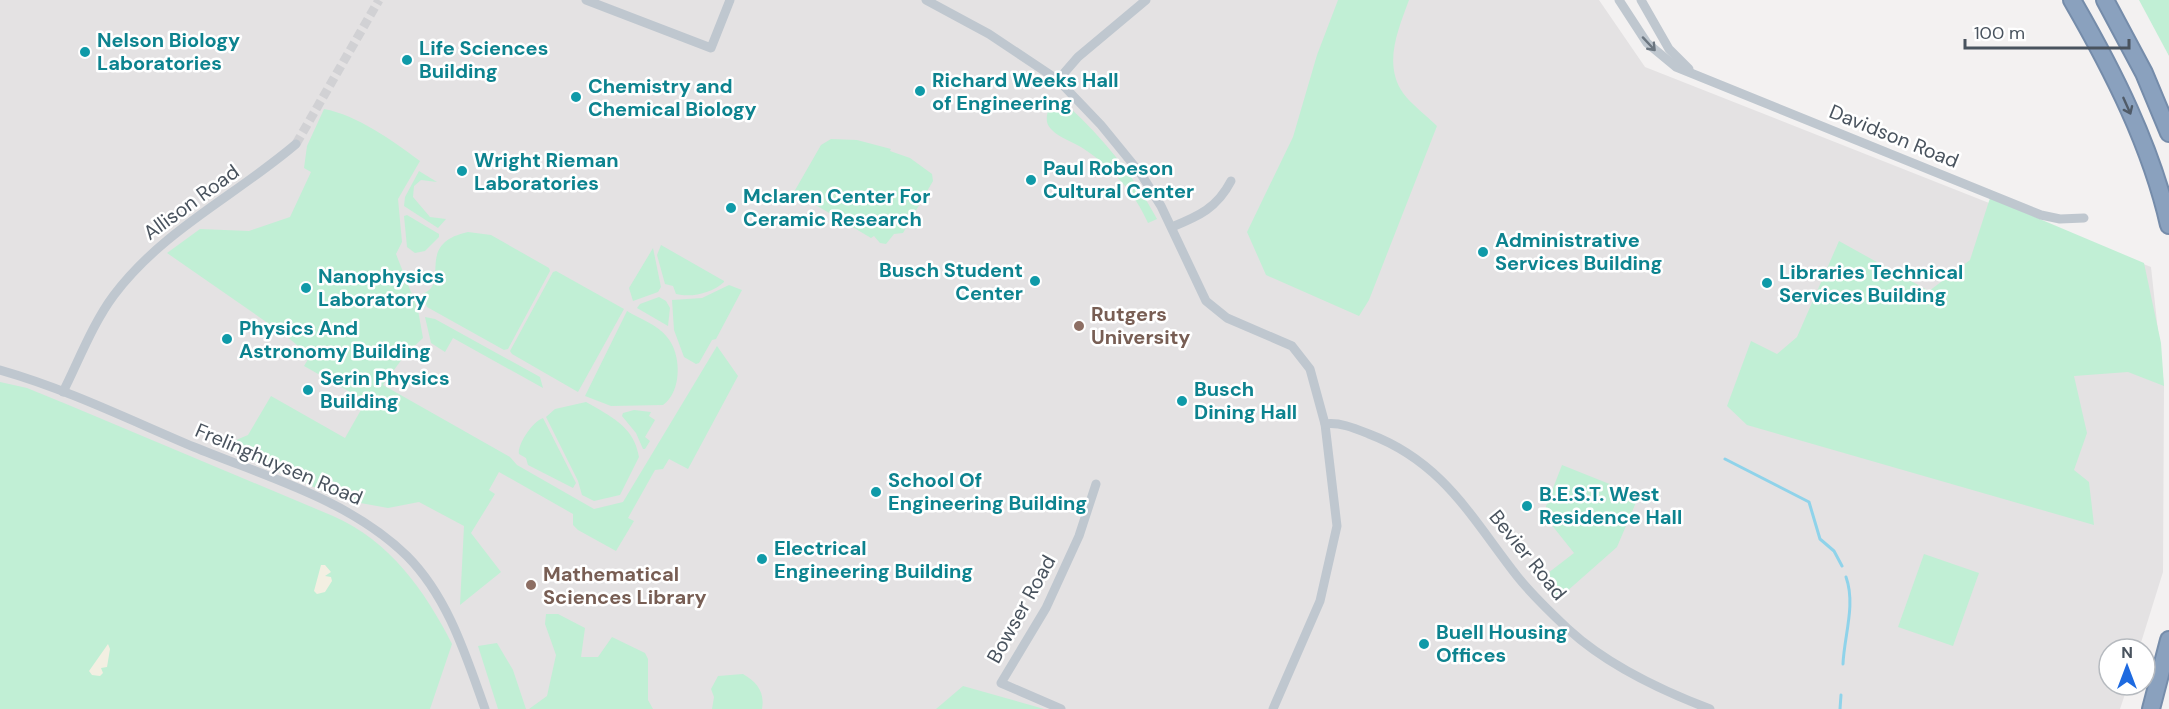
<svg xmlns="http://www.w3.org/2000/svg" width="2169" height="709" font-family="'DM Sans',sans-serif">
<rect width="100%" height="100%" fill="#f3f1f1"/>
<path fill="#e4e2e3" d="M 0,0 L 1599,0 L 1645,67 L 2151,267 L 2164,386 L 2163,572 L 2139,649 L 2109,649 L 2109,685 L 2128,685 L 2120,709 L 0,709 Z"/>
<g fill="#c1efd5">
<path d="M 1338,0 L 1409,0 C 1398,30 1383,64 1403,93 C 1412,105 1426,115 1437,126 L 1369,300 L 1359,316 L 1266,275 L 1247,232 L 1293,137 L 1317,55 Z"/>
<path d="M 2139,0 L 2169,0 L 2169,56 Z"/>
<path d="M 1059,103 L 1068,106 C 1104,139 1134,176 1157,219 L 1148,223 C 1135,193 1111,167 1084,149 C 1074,142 1059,138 1051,129 C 1046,124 1046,118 1048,111 Z"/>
<path d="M 324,109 C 357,115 393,141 420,161 L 398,199 L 402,242 L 396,254 L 418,310 L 423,338 L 405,355 L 383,385 L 510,457 L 517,465 L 594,509 L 623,502 L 717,346 L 738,376 L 688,469 L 669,459 L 663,469 L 655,470 L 628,518 L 634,521 L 616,551 L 578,530 L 573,525 L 573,514 L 499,472 L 489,490 L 495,494 L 471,533 L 501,572 L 460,605 L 464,526 L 419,502 L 388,508 L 344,500 L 277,471 L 276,466 L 272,464 L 269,468 L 235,452 L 233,446 L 236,440 L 248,435 L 271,396 L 345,438 L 366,401 L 304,366 L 310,356 L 285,335 L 167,253 L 200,229 L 249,231 L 290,217 L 311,172 L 304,168 L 307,146 Z"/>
<path d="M 831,139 L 857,140 L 891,149 L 890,151 L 910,158 L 932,174 L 933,181 L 903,233 L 894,234 L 886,244 L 880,243 L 874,236 L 871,238 L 794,192 L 821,145 Z"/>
<path d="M 419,171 L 437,182 L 421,180 L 414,186 L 413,197 L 430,217 L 446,219 L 438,228 L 404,206 L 405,197 Z"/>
<path d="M 1990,198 L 2144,263 L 2161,343 L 2164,386 L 2128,372 L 2074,376 L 2087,433 L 2074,470 L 2089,482 L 2094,525 L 1747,425 L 1727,406 L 1751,341 L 1777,354 L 1797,337 L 1839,241 L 1929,291 L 1970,260 Z"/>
<path d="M 407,215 L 439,234 L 439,237 L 425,251 L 415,253 L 407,247 L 404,216 Z"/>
<path d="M 468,232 L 491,235 L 549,268 L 550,271 L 508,349 L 504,350 L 427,307 L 422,294 C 452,284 413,244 468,232 Z"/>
<path d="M 661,245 L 724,281 L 724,282 C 712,293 692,298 676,294 L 673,286 L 665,284 L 657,255 Z"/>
<path d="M 653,248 L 661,287 L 658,292 L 633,301 L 629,288 Z"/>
<path d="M 556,271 L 624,309 L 578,392 L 512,354 L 510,351 L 553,272 Z"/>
<path d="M 729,285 L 742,290 L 716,339 L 712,340 L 699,363 L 696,364 L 684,357 L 674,330 L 672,300 L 702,298 Z"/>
<path d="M 659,297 L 666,301 L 670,308 L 668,326 L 637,308 L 640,304 Z"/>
<path d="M 627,311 C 640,319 658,325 667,337 C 682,354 682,392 663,405 L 611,406 L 585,396 Z"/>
<path d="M 425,317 L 435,319 L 540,377 L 543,388 L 453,338 L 445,352 L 431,343 Z"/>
<path d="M 0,382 L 27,388 L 71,406 L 333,516 C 390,541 425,591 452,644 L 430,709 L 0,709 Z"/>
<path d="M 586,402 C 610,416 634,426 639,457 L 620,495 L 594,501 L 582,495 L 578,481 L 546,417 L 555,409 Z"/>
<path d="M 634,410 L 651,412 L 649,416 L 655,420 L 645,437 L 650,441 L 645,449 L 643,449 L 636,433 L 622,416 L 623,413 Z"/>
<path d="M 543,418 L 576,483 L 573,488 L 528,465 L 526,458 L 519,454 C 517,445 532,422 543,418 Z"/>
<path d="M 1562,465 L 1617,487 L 1615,492 L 1637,500 L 1617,547 L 1557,600 L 1539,580 L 1574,553 L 1543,514 Z"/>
<path d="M 1924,554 L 1979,573 L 1953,646 L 1898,627 Z"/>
<path d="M 546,614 L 558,614 L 585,628 L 581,657 L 598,657 L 612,637 L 645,653 L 648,659 L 648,700 L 653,709 L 529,709 L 547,696 L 556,655 L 545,624 Z"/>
<path d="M 497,643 L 513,670 L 526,709 L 498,709 L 478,646 Z"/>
<path d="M 743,674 C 757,682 765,692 762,709 L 712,709 L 714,697 L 711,689 L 718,676 Z"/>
<path d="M 963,686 L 1044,709 L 936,709 Z"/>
</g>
<g fill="#f3efe2">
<path d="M 321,565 L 325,565 L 331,572 L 325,576 L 331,577 L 332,581 L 325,592 L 317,594 L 314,591 Z"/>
<path d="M 108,644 L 110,649 L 107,667 L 101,668 L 103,673 L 100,676 L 92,675 L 89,671 Z"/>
</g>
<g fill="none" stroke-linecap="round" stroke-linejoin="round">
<g stroke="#8fd3ea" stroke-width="3">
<path d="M 1725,459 L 1809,502 L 1820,539 L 1834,551 L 1842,566"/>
<path d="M 1843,664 C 1844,636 1856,605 1846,577"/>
<path d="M 1840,709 L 1841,695"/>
</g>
<path stroke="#d1d1d4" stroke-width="9" stroke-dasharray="9 4.5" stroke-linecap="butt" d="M 296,144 L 379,0"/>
<g stroke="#758caa" stroke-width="20">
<g id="highway">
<path d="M 2072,0 C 2113,71 2151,146 2169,225"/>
<path d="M 2105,0 L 2144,73 L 2169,133"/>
<path d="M 2151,709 L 2169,640"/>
</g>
</g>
<g stroke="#bfc7cf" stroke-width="9">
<path d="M 586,0 L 711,48 L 730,0"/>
<path d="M 926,0 L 989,34 L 1058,80 L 1101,125 L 1141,174 L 1161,206 L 1206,301 L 1227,318 L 1292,346 L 1310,369 L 1325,424 L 1337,526 L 1320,601 L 1273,709"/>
<path d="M 1619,0 L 1647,43 L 1676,67 L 2041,215 L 2060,219 L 2084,218"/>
<path d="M 1641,0 L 1669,49 L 1689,69"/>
<path d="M 1058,80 L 1078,57 L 1146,0"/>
<path d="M 1172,227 C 1199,216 1217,208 1231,181"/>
<path d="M 0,370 C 67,389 130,420 194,447 C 267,477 350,500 407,556 C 448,597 466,656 485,709"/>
<path d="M 63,392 C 79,360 93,323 114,295 C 163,230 235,196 296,144"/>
<path d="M 1325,424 C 1340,422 1354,428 1369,434 C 1443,462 1471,517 1517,576 C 1532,595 1550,612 1568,629 C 1607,665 1660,690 1710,709"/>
<path d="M 1061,709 L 1001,683 L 1046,608 L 1079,536 L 1096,484"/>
</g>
<use href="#highway" stroke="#8aa1be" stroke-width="16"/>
</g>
<defs><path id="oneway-shaft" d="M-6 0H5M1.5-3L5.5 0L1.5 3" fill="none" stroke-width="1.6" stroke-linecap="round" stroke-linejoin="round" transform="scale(1.5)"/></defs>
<use stroke="#6c7680" href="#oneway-shaft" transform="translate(1649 44) rotate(47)"/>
<use stroke="#505b68" href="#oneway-shaft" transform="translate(2127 106) rotate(66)"/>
<g fill="#0f9aa8" stroke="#fff" stroke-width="2">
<circle cx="85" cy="52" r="6"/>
<circle cx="407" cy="60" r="6"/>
<circle cx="920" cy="91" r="6"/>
<circle cx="576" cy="97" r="6"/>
<circle cx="462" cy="171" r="6"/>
<circle cx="1031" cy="180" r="6"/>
<circle cx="731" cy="208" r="6"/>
<circle cx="1483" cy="252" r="6"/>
<circle cx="1035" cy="281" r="6"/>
<circle cx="1767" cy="283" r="6"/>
<circle cx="306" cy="288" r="6"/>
<circle cx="227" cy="339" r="6"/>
<circle cx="308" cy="390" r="6"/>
<circle cx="1182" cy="401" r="6"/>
<circle cx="876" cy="492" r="6"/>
<circle cx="1527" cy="506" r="6"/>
<circle cx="762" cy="559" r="6"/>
<circle cx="1424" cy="644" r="6"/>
</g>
<g fill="#8d6e63" stroke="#fff" stroke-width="2">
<circle cx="1079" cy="326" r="6"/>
<circle cx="531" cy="585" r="6"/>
</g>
<g text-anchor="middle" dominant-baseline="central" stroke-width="5" stroke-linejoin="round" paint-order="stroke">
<g font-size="20" font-weight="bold" fill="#0d838f" stroke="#fff" text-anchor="start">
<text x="97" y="40">Nelson Biology<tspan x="97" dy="23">Laboratories</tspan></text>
<text x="419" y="48">Life Sciences<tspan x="419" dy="23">Building</tspan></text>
<text x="932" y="80">Richard Weeks Hall<tspan x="932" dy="23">of Engineering</tspan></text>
<text x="588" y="86">Chemistry and<tspan x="588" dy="23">Chemical Biology</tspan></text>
<text x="474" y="160">Wright Rieman<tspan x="474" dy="23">Laboratories</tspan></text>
<text x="1043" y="168">Paul Robeson<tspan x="1043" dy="23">Cultural Center</tspan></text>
<text x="743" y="196">Mclaren Center For<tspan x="743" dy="23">Ceramic Research</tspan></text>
<text x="1495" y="240">Administrative<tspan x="1495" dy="23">Services Building</tspan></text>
<text x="1023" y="270" text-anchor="end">Busch Student<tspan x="1023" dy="23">Center</tspan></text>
<text x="1779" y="272">Libraries Technical<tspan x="1779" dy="23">Services Building</tspan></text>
<text x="318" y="276">Nanophysics<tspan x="318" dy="23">Laboratory</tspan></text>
<text x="239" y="328">Physics And<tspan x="239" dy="23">Astronomy Building</tspan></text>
<text x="320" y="378">Serin Physics<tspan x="320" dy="23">Building</tspan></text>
<text x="1194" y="389">Busch<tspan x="1194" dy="23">Dining Hall</tspan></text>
<text x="888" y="480">School Of<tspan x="888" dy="23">Engineering Building</tspan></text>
<text x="1539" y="494">B.E.S.T. West<tspan x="1539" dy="23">Residence Hall</tspan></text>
<text x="774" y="548">Electrical<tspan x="774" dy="23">Engineering Building</tspan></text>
<text x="1436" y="632">Buell Housing<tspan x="1436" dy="23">Offices</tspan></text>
</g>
<g font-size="20" fill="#49535e" stroke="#fff">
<text transform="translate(1894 136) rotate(22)">Davidson Road</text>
<text transform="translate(191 202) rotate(-36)">Allison Road</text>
<text transform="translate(279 464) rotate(23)">Frelinghuysen Road</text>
<text transform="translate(1528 555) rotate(51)">Bevier Road</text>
<text transform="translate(1021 609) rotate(-61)">Bowser Road</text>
</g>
<g font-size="20" font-weight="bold" fill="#785e54" stroke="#fff" text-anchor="start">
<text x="1091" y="314">Rutgers<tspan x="1091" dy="23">University</tspan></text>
<text x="543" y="574">Mathematical<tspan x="543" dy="23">Sciences Library</tspan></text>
</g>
</g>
<g transform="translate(2127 667)"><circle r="28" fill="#ffffff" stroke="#b6babf" stroke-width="1.5"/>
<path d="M0-4.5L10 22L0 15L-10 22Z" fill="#1e6ae0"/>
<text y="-9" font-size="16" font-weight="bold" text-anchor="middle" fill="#49535e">N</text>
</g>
<path d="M1965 39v9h164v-9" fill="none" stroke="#49535e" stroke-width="3"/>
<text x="1974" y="39" font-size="18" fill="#49535e" stroke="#ffffff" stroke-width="4.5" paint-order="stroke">100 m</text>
</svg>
